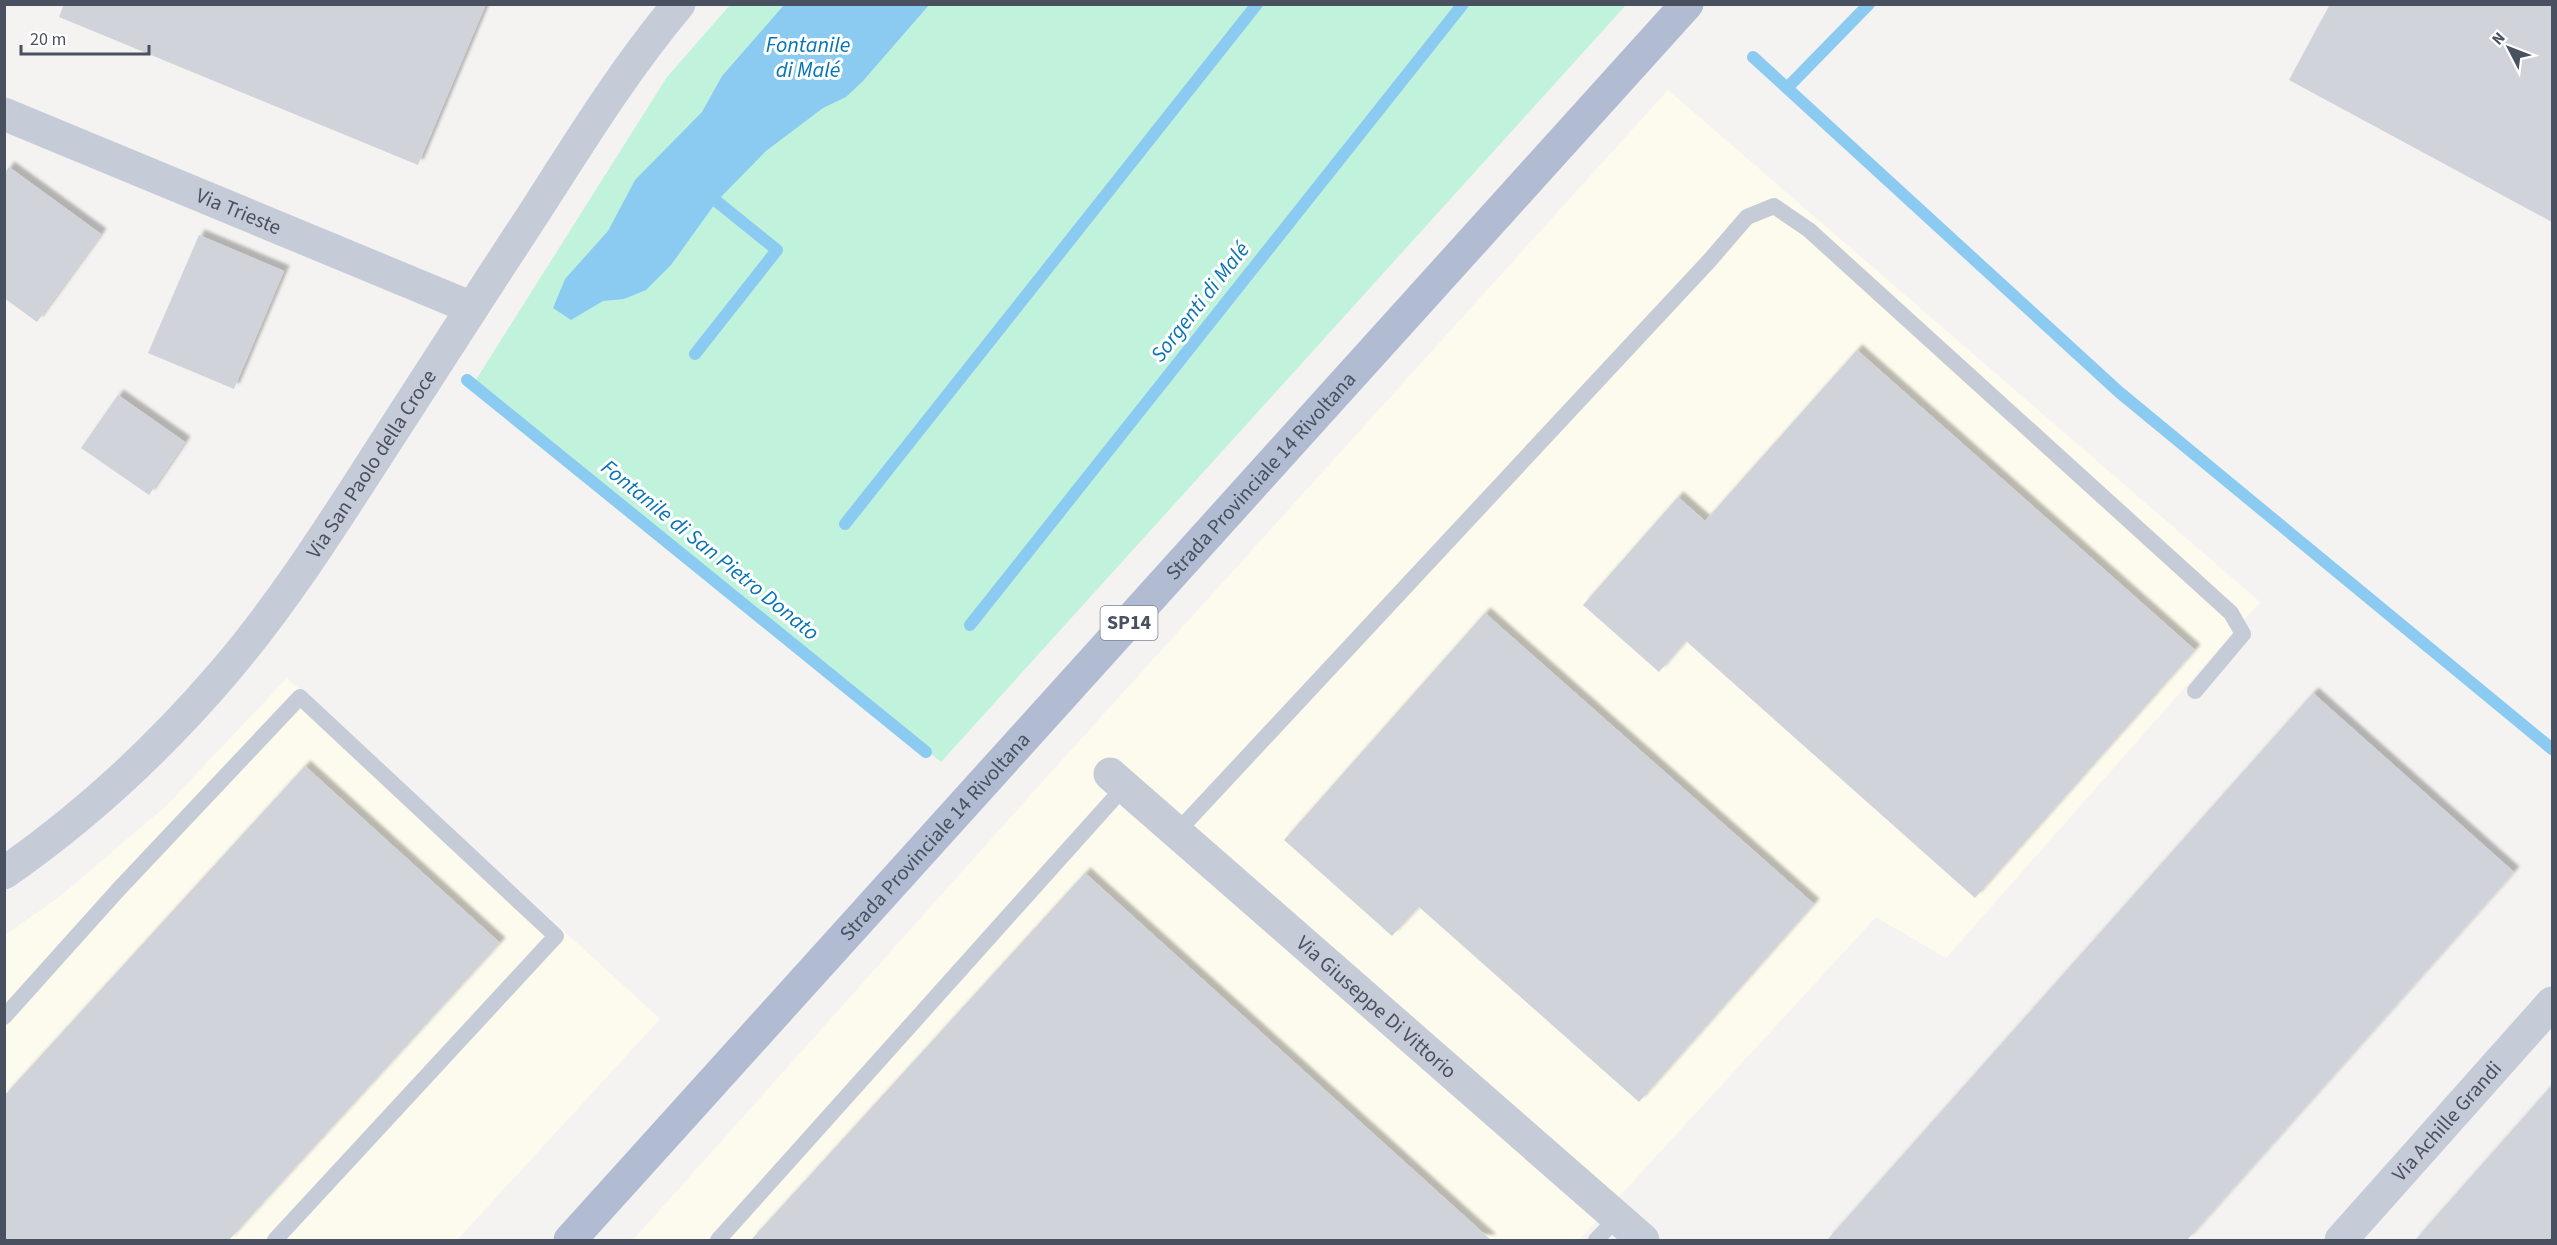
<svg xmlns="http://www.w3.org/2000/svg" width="2557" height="1245" font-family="'Source Sans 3',sans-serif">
<defs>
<filter id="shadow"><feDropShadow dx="5.5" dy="-5.5" stdDeviation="1.5" flood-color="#0004"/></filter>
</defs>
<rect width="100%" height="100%" fill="#f5f3f2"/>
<g fill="#fdfbed">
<path d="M 1668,90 L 2260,602 L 1946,958 L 1876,917 L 1579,1240 L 633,1240 L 1044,780 Z"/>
<path d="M 287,678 L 660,1019 L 457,1240 L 5,1240 L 5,935 L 58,898 L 166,806 Z"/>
</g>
<path fill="#c1f2dc" d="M 730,5 L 1626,5 L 941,762 L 472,386 L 667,77 Z"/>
<path fill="#8ccbf1" d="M 784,5 L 929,5 L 863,81 L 846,97 L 823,108 L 766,151 L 717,201 L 671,265 L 646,290 L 624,299 L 603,301 L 571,320 L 553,308 L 565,279 L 608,231 L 635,180 L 702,112 L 722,76 Z"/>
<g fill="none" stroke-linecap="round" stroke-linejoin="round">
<g stroke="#8ccbf1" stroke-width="12">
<path d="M 1753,57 L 2119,392 L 2552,749"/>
<path d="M 1787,88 L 1869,4"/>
<path d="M 695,354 L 777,250 L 705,192"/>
<path d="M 467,380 L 926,752"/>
<path d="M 845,524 L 1257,4"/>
<path d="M 970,625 L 1463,4"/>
</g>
</g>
<g fill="#d1d3da" filter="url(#shadow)">
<path d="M 64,4 L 486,4 L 418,165 L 59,17 Z"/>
<path d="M 2330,4 L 2552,4 L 2552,222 L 2289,80 Z"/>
<path d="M 9,167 L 101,234 L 37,322 L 4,298 L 4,174 Z"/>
<path d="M 199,235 L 284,271 L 234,389 L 148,353 Z"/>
<path d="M 1857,350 L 2195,650 L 1975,898 L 1686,641 L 1659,672 L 1583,605 L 1678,497 L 1705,521 Z"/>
<path d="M 118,395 L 185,442 L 149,495 L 81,448 Z"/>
<path d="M 1485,613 L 1814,904 L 1639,1102 L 1419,907 L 1392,936 L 1284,840 Z"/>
<path d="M 2313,693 L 2514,872 L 2187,1240 L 1827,1240 Z"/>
<path d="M 305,766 L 500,943 L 229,1240 L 4,1240 L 4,1096 Z"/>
<path d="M 1085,873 L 1491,1240 L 751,1240 Z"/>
<path d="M 2552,1085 L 2552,1240 L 2415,1240 Z"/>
</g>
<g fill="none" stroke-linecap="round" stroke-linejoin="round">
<g stroke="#c6ccd7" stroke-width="16">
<path d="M 1177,832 L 1710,260 L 1747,217 L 1774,206 L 1809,230 L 2231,613 L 2243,634 L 2195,691"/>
<path d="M 4,1017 L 118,890 L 300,697 L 556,936 L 275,1240"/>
<path d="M 718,1240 L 1125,786"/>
<path d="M 1596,1240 L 1617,1218"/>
</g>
<g stroke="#c6ccd7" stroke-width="33">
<path id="s1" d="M 4,114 L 472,308"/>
<path id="s2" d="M 1110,774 L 1643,1240"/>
<path id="s3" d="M 4,873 C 86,816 161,746 225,671 C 282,604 329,530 376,457 C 429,375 482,292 536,210 C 581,140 625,68 679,4"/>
<path id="s4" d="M 2341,1240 L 2552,1003"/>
</g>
<path stroke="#b1bcd2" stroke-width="33" id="s5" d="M 570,1240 L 1687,4"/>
</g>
<g text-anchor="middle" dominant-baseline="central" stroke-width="6" stroke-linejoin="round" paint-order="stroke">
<rect fill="#fff" stroke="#808590" stroke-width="1.5" x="1100.5" y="606" width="57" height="34" rx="4.5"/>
<g font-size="20" font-weight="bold" fill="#495161">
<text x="1129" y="623">SP14</text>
</g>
<g font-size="21" fill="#495161" stroke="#fff">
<text stroke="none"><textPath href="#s1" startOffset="254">Via Trieste</textPath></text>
<text stroke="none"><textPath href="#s3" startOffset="554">Via San Paolo della Croce</textPath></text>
<text stroke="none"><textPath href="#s5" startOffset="1030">Strada Provinciale 14 Rivoltana</textPath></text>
<text stroke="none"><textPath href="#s5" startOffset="544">Strada Provinciale 14 Rivoltana</textPath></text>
<text stroke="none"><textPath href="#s2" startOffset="354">Via Giuseppe Di Vittorio</textPath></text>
<text stroke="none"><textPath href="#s4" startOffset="159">Via Achille Grandi</textPath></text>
</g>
<g font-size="22" font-style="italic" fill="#0574b7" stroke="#fff">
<text x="808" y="45">Fontanile<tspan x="808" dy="25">di Malé</tspan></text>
<text transform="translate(1200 302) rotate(-52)">Sorgenti di Malé</text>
<text transform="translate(710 550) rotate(39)">Fontanile di San Pietro Donato</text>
</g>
</g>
<rect width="2557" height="1245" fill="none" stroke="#495161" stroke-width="12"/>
<g transform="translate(2509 48) rotate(312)" stroke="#ffffff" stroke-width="4.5" paint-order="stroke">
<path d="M0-4.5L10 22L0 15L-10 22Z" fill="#495161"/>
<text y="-9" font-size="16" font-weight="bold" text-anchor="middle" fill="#495161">N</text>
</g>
<path d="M21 45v9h128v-9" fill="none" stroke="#495161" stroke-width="3"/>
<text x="30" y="45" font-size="18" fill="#495161" stroke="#ffffff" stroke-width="4.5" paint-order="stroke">20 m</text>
</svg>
